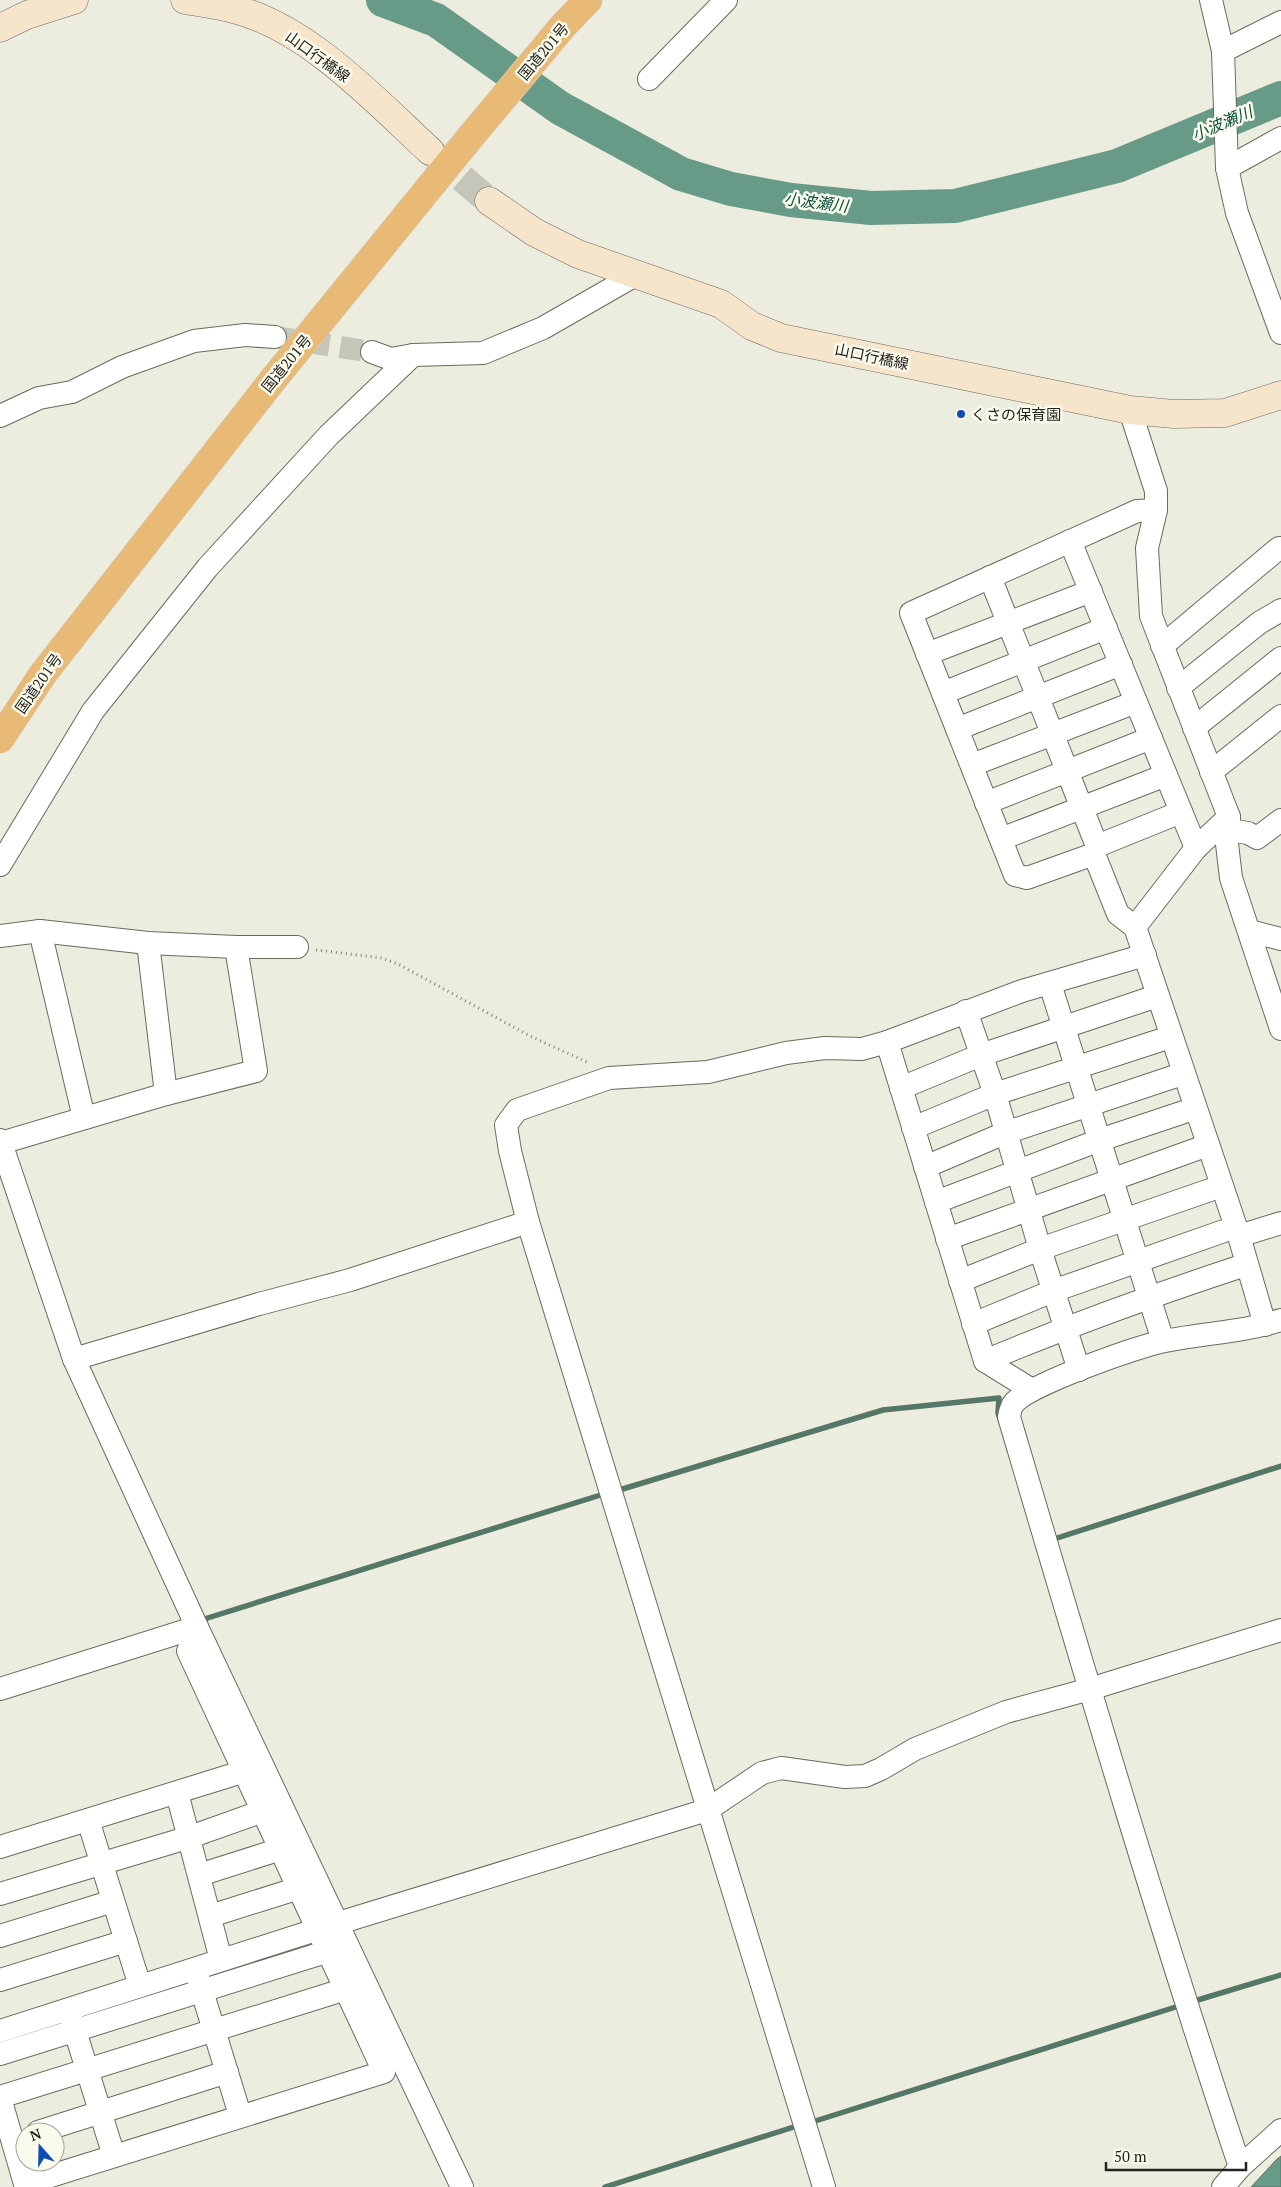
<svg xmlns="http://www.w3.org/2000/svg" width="1281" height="2187" font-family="'PT Serif','Noto Sans JP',serif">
<rect width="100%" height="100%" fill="#ededdf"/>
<path fill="#689b87" stroke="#547768" d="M 1281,2156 L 1281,2187 L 1251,2187 L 1277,2159 Z"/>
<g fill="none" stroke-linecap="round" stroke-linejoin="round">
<g stroke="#547768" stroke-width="5.5">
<path d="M 616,1491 L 883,1410 L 999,1398 L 998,1413 L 1000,1419"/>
<path d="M 1051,1540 L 1281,1466"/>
<path d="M 198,1621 L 607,1493"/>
<path d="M 1191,2002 L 1281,1975"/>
<path d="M 809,2123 L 1182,2005"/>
<path d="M 605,2187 L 800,2125"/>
</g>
<path stroke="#689b87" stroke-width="34" d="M 383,0 L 436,20 L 560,108 L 681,174 L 731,189 L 791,200 L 871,208 L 955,206 L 1117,166 L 1281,98"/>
<path stroke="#c5c5b9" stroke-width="22" stroke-dasharray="22 11" stroke-linecap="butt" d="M 275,337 L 372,352"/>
<path stroke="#c5c5b9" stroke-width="28" stroke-dasharray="28 14" stroke-linecap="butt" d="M 430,151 L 489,201"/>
<g stroke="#6a6a5e" stroke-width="24">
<g id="minor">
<path d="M 1211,0 L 1223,51 L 1227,168 L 1237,213 L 1281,333"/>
<path d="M 1223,51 L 1281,22"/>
<path d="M 649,79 L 726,0"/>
<path d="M 1227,168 L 1281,138"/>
<path d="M 372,352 L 391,359 L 413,355 L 483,353 L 543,328 L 637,274"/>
<path d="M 1130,410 L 1156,491 L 1156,510 L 1147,548 L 1151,616 L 1229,817 L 1227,844 L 1231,878 L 1281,1029"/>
<path d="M 0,416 L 39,398 L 72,392 L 122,367 L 194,341 L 245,335 L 275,337"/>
<path d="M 1070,541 L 1196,848"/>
<path d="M 990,577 L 1097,846 L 1094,854"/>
<path d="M 1162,646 L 1279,548 L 1281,548"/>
<path d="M 927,654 L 1091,591"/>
<path d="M 1178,688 L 1259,623 L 1281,610"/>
<path d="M 943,693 L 1106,628"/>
<path d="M 1194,728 L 1281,658"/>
<path d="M 957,729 L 1121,664"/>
<path d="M 972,765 L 1136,702"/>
<path d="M 1211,772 L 1281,716"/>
<path d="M 986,803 L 1151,738"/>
<path d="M 1229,817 L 1196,848 L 1135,927 L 1239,1236 L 1265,1325"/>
<path d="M 1228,830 L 1248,833 L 1257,838 L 1281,820"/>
<path d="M 1001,839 L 1166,775"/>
<path d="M 1097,846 L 1181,812"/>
<path d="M 0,865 L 93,711 L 208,567 L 329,435 L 413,355"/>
<path d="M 1135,927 L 1118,914 L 1094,854 L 1027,878 L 1015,875 L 911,613 L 1137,511 L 1156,510"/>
<path d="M 40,931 L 84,1118"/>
<path d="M 1249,931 L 1281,939"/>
<path d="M 0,936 L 40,931 L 148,943 L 236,947 L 297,947"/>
<path d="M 148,943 L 166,1094"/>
<path d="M 1050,984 L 1163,1341"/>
<path d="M 966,1011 L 995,1094 L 1040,1249 L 1079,1370"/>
<path d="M 887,1042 L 985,1361 L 1032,1390"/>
<path d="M 901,1088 L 981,1055 L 1148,999"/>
<path d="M 913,1128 L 995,1094 L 1161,1040"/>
<path d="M 0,1140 L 74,1359 L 197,1627 L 462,2187"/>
<path d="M 1,1143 L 166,1094 L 256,1071 L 236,947"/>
<path d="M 925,1167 L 1005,1133 L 1173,1077"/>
<path d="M 936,1202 L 1100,1140 L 1184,1112"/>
<path d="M 1239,1236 L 1281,1223"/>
<path d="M 947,1239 L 1197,1149"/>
<path d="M 960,1281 L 1040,1249 L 1210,1190"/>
<path d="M 973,1324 L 1053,1291 L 1224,1231"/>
<path d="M 74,1359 L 259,1304 L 350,1280 L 528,1222"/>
<path d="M 985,1361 C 1068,1326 1151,1296 1236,1268"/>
<path d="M 0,1689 L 197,1627"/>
<path d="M 177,1793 L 221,1960"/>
<path d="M 88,1820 L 140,1986"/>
<path d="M 0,1847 L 245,1771"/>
<path d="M 199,1875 L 281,1849"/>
<path d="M 0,1894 L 190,1837 L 263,1811"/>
<path d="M 210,1916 L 299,1888"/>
<path d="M 0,1936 L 113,1901"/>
<path d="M 198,1978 L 240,2115"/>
<path d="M 0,1980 L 126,1941"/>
<path d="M 71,2018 L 114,2156"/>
<path d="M 0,2031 L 319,1929 L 707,1810 L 762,1773 L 781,1768 L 845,1777 L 865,1776 L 881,1769 L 915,1749 L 1006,1712 L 1090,1689 L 1281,1630"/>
<path d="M 0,2054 L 329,1951"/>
<path d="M 0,2097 L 346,1989"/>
<path d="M 0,2098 L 25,2184 L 384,2072 L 188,1651 L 205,1644"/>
<path d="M 38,2132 L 227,2072"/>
<path d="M 1240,2167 C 1157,1919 1083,1667 1009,1417 C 1010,1412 1011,1406 1014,1403 C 1030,1384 1139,1346 1165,1341 C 1204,1333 1244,1332 1281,1320"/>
<path d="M 824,2187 L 528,1222 L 510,1151 L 506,1125 L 517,1110 L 609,1078 L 708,1072 L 786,1053 L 825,1048 L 862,1049 L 887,1042 L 1022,991 L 1145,955"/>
<path d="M 1223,2187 L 1240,2167 L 1281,2130"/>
</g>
</g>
<g stroke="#6a6a5e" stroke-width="29">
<g id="secondary">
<path d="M 185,0 C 202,3 220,5 237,10 C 309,29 377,102 430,151"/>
<path d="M 0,28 L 27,15 L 74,0"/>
<path d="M 489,201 L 534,232 L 578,254 L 721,304 L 752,326 L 781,338 L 1130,410 L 1174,414 L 1225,413 L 1281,395"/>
</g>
</g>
<g stroke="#cfcfce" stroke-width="29">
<path id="trunk" d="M 0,739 L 43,674 L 272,381 L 468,140 L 563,26 L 588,0"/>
</g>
<path stroke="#808077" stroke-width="3" stroke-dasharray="1 4" stroke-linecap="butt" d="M 316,950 L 382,958 L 398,964 L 530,1036 L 589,1063"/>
<use href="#minor" stroke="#fff" stroke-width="22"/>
<use href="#secondary" stroke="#f7e5cb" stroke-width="28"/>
<use href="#trunk" stroke="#e8ba76" stroke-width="28"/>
</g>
<circle fill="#104cb8" stroke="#fafaec" stroke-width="2" cx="961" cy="414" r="5"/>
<g text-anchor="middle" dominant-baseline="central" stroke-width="5" stroke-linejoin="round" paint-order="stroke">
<g font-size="15" fill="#24241f" stroke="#fafaec">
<text transform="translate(543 51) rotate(-50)">国道201号</text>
<text transform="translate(318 56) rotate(36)">山口行橋線</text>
<text transform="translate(872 356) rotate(12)">山口行橋線</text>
<text transform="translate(286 363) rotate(-51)">国道201号</text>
<text transform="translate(38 683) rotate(-55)">国道201号</text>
</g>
<g font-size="15" fill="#24241f" stroke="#fafaec" text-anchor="start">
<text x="971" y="414">くさの保育園</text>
</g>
<g font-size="16" font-style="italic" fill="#084f3b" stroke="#fafaec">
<text transform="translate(1222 123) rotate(-23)">小波瀬川</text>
<text transform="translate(816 202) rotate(7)">小波瀬川</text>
</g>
</g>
<g transform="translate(40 2147) rotate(340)"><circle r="24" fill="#fafaec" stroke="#a4a49a"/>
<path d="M0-4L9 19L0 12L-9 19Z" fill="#104cb8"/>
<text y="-8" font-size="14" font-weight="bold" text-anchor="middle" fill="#24241f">N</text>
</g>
<path d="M1106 2162v8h140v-8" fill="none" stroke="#24241f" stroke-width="2.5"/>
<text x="1114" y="2162" font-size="15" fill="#24241f" stroke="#fafaec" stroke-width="4" paint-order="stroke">50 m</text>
</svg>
